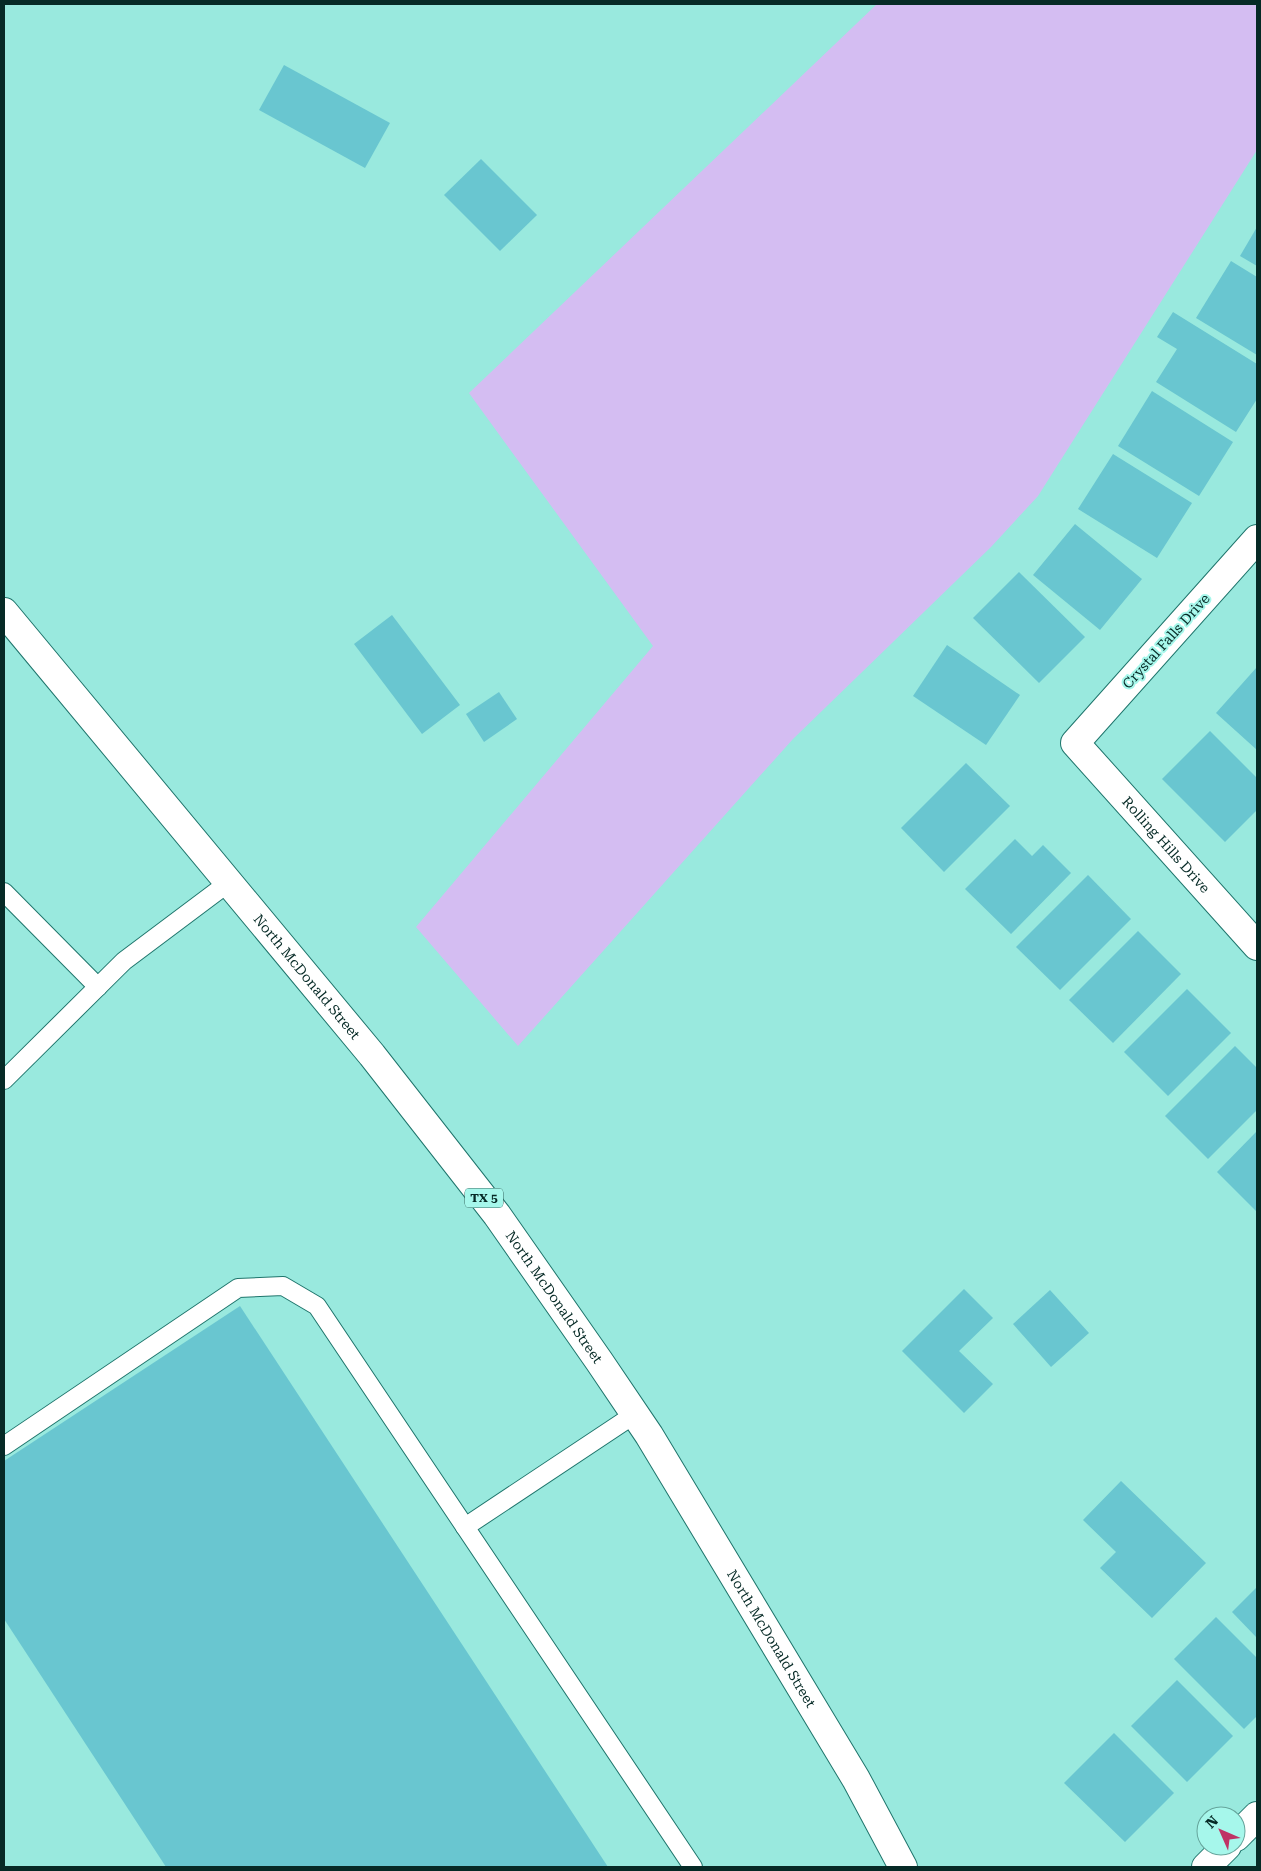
<svg xmlns="http://www.w3.org/2000/svg" width="1261" height="1871" font-family="'Roboto Serif',serif">
<rect width="100%" height="100%" fill="#99e9de"/>
<path fill="#d4bdf2" d="M 877,4 L 1257,4 L 1257,150 L 1038,496 L 991,547 L 793,739 L 518,1046 L 416,927 L 653,646 L 469,393 Z"/>
<g fill="#69c6d0">
<path d="M 284,65 L 390,123 L 365,168 L 259,110 Z"/>
<path d="M 481,159 L 537,215 L 500,251 L 444,195 Z"/>
<path d="M 1257,227 L 1257,266 L 1240,256 Z"/>
<path d="M 1231,261 L 1257,277 L 1257,355 L 1196,318 Z"/>
<path d="M 1173,312 L 1257,364 L 1257,399 L 1236,432 L 1156,382 L 1177,349 L 1157,337 Z"/>
<path d="M 1152,391 L 1233,442 L 1199,496 L 1118,446 Z"/>
<path d="M 1113,454 L 1192,503 L 1157,558 L 1078,509 Z"/>
<path d="M 1075,524 L 1142,579 L 1100,630 L 1033,575 Z"/>
<path d="M 1019,572 L 1085,637 L 1039,683 L 973,618 Z"/>
<path d="M 392,615 L 460,705 L 422,734 L 354,644 Z"/>
<path d="M 947,645 L 1020,695 L 986,745 L 913,696 Z"/>
<path d="M 1257,667 L 1257,750 L 1216,713 Z"/>
<path d="M 499,692 L 517,719 L 484,742 L 466,714 Z"/>
<path d="M 1210,731 L 1257,778 L 1257,810 L 1225,842 L 1162,779 Z"/>
<path d="M 966,763 L 1010,806 L 944,872 L 901,828 Z"/>
<path d="M 1015,839 L 1032,856 L 1043,845 L 1071,873 L 1011,934 L 965,889 Z"/>
<path d="M 1088,875 L 1131,919 L 1060,990 L 1016,947 Z"/>
<path d="M 1138,931 L 1181,974 L 1113,1043 L 1069,1000 Z"/>
<path d="M 1187,989 L 1231,1033 L 1168,1096 L 1124,1052 Z"/>
<path d="M 1235,1046 L 1257,1068 L 1257,1110 L 1208,1159 L 1165,1116 Z"/>
<path d="M 1257,1131 L 1257,1212 L 1217,1172 Z"/>
<path d="M 964,1289 L 993,1318 L 959,1351 L 993,1384 L 964,1413 L 902,1351 Z"/>
<path d="M 1050,1290 L 1089,1333 L 1051,1367 L 1013,1324 Z"/>
<path d="M 240,1306 L 608,1867 L 166,1867 L 4,1619 L 4,1461 Z"/>
<path d="M 1121,1481 L 1206,1563 L 1152,1618 L 1100,1568 L 1116,1552 L 1083,1520 Z"/>
<path d="M 1257,1587 L 1257,1638 L 1232,1612 Z"/>
<path d="M 1216,1617 L 1257,1658 L 1257,1716 L 1244,1729 L 1174,1659 Z"/>
<path d="M 1177,1680 L 1233,1736 L 1187,1782 L 1131,1726 Z"/>
<path d="M 1114,1733 L 1174,1793 L 1125,1842 L 1064,1783 Z"/>
</g>
<g fill="none" stroke-linecap="round" stroke-linejoin="round">
<g stroke="#1f756c" stroke-width="20">
<g id="lane">
<path d="M 4,892 L 98,987"/>
<path d="M 4,1080 L 124,961 L 228,883"/>
<path d="M 4,1446 L 238,1288 L 283,1286 L 317,1306 L 693,1867"/>
<path d="M 465,1527 L 635,1414"/>
</g>
</g>
<g stroke="#1f756c" stroke-width="30">
<g id="street">
<path id="s1" d="M 1257,539 L 1075,743 L 1257,946"/>
<path d="M 1236,1837 L 1257,1816"/>
<path d="M 1206,1867 L 1227,1846"/>
</g>
</g>
<g stroke="#1f756c" stroke-width="30">
<g id="primary">
<path id="s2" d="M 4,612 L 372,1055 L 497,1215 L 599,1361 L 649,1435 L 856,1779 L 903,1867"/>
</g>
</g>
<use href="#lane" stroke="#fff" stroke-width="18"/>
<use href="#street" stroke="#fff" stroke-width="28"/>
<use href="#primary" stroke="#fff" stroke-width="28"/>
</g>
<g text-anchor="middle" dominant-baseline="central" stroke-width="4" stroke-linejoin="round" paint-order="stroke">
<rect fill="#a6f7eb" stroke="#366861" stroke-width="1" x="465" y="1188.5" width="38" height="19" rx="4"/>
<g font-size="12" font-weight="bold" fill="#062a26">
<text x="484" y="1198">TX 5</text>
</g>
<g font-size="14" fill="#062a26" stroke="#a6f7eb">
<text transform="translate(1166 641) rotate(-48)">Crystal Falls Drive</text>
<text stroke="none"><textPath href="#s1" startOffset="410">Rolling Hills Drive</textPath></text>
<text stroke="none"><textPath href="#s2" startOffset="474">North McDonald Street</textPath></text>
<text stroke="none"><textPath href="#s2" startOffset="879">North McDonald Street</textPath></text>
<text stroke="none"><textPath href="#s2" startOffset="1284">North McDonald Street</textPath></text>
</g>
</g>
<rect width="1261" height="1871" fill="none" stroke="#062a26" stroke-width="10"/>
<g transform="translate(1221 1831) rotate(315)"><circle r="24" fill="#a6f7eb" stroke="#66a59c"/>
<path d="M0-4L9 19L0 12L-9 19Z" fill="#bf3264"/>
<text y="-8" font-size="14" font-weight="bold" text-anchor="middle" fill="#062a26">N</text>
</g>
</svg>
